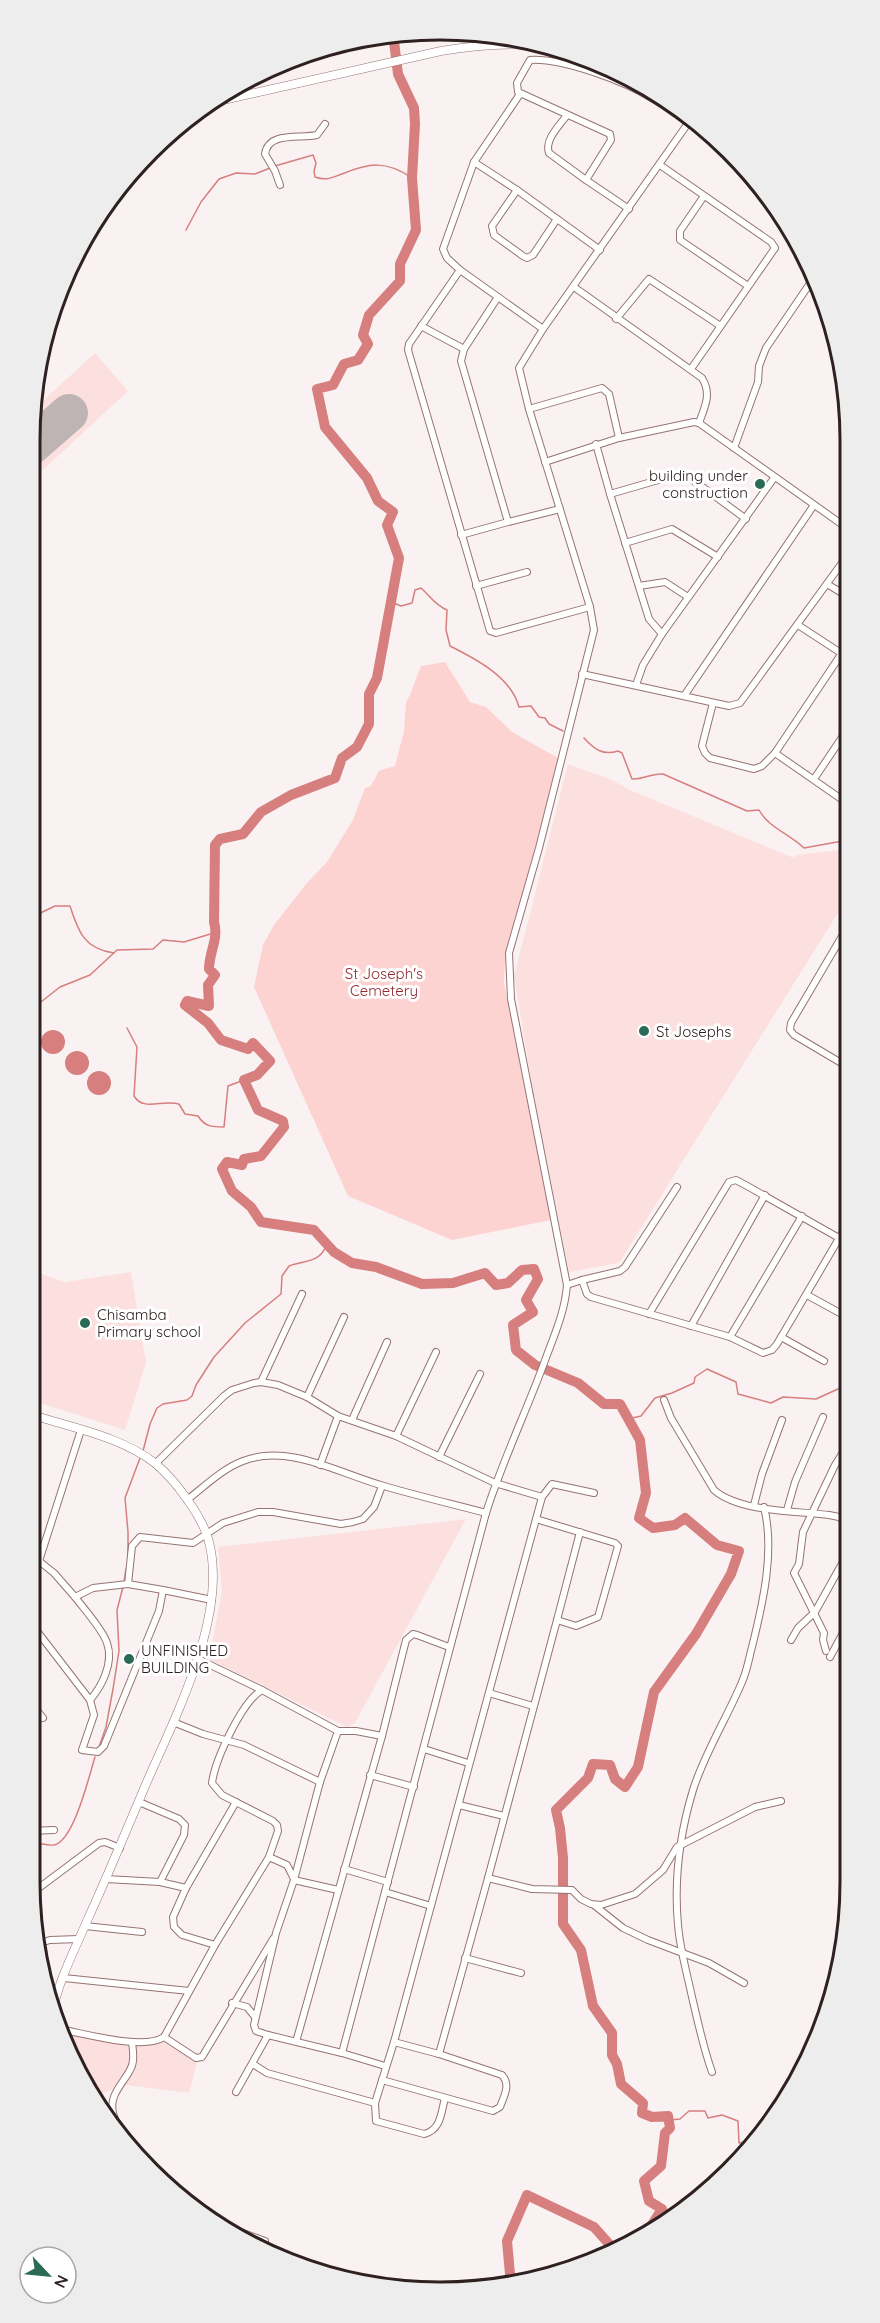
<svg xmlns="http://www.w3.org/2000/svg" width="880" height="2323" font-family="Quicksand,sans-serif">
<rect width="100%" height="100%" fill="#faf2f2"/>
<g fill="#fce0df">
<path d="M 95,353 L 128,391 L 30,482 L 30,440 L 34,409 Z"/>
<path d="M 568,764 L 612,780 L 630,790 L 794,858 L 796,855 L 848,849 L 848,897 L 619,1263 L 569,1272 L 532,1086 L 514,976 Z"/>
<path d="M 30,1270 L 65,1282 L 131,1272 L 146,1363 L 125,1430 L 30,1400 Z"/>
<path d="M 466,1519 L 355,1723 L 347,1727 L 209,1659 L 222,1592 L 218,1547 Z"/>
<path d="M 60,2034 L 128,2043 L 163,2041 L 197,2063 L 189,2093 L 126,2085 L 91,2097 L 85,2088 Z"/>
</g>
<path fill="#fcd3d1" d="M 445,662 L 470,702 L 486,707 L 512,732 L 558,758 L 505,963 L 504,983 L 551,1220 L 452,1240 L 348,1196 L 254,987 L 263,945 L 274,925 L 306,884 L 327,862 L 353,820 L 365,788 L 371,786 L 379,771 L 395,766 L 404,731 L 406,702 L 410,695 L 421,666 Z"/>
<g fill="#d67f7e">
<circle cx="53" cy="1042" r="12"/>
<circle cx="77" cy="1063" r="12"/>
<circle cx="99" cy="1083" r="12"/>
</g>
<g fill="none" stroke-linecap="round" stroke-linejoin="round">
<g stroke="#d67f7e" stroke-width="1.5">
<path d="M 275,166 L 313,155 L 316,163 L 314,171 L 315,177 C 326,181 331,178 342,174 C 369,163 386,160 412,178"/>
<path d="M 186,230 L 201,202 L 219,179 L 236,173 L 255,174 L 270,168"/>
<path d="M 391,602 L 401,606 L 412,603 L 415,590 L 421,588 C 431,597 435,605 447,610 L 446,630 L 450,646 C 476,659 511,677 519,707 L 531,706 L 539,717 L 545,718 L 549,724 L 563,731"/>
<path d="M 584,738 C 594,749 603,756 618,751 L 622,753 L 632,779 C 643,780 651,773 663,774 L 747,811 L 759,810 C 769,828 788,833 804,848 L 848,840"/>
<path d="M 30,918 L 55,906 L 70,906 C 78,931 84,949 114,953"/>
<path d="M 30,1008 L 37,1005 L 60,987 L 90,975 L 117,950 L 153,949 L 163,940 L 184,942 L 217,932"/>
<path d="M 127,1028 L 137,1047 L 134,1096 C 144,1112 162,1099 179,1104 L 185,1114 L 198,1116 C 205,1127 212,1127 224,1127 L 228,1086 L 244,1080"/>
<path d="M 628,1419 L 641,1416 L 655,1398 L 672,1393 L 694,1383 L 695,1377 L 707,1369 L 736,1382 L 738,1394 L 771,1403 L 783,1397 L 816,1399 L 849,1384"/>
<path d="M 143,1451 L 150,1424 L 157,1408 L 163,1404 L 187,1400 L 192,1396 L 196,1385 L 214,1357 L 245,1323 L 281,1294 L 282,1276 L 289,1266 C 306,1260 320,1263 327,1244"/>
<path d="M 128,1558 L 128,1532 L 125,1498 L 140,1458"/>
<path d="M 124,1582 L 126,1569"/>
<path d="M 99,1747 L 106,1727 L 113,1689 L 119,1651 L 117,1610 L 123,1587"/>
<path d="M 30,1843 C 38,1842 46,1846 54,1845 C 74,1841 89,1776 95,1757"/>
<path d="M 670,2120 L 680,2119 L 689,2111 L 705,2111 L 708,2118 L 722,2115 L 738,2121 L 739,2143 L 759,2139"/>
</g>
<g stroke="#d67f7e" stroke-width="10">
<path d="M 393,33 L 398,74 L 414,108 L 415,124 L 412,178 L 416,230 L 400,264 L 400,281 L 369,315 L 363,335 L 368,344 L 358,360 L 344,364 L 333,385 L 317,389 L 325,427 L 367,478 L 378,501 L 393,512 L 387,525 L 399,558 L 377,678 L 369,694 L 369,724 L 357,747 L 342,758 L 335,778 L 291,795 L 261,812 L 243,834 L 220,839 L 215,845 L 214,922 C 219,939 209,952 209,969 L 215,975 L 208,985 L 209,1006 L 187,1001 L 185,1005 L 208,1023 L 221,1040 L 248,1049 L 253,1043 L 270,1061 L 257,1075 L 244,1080 L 258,1110 L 283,1121 L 284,1127 L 261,1156 L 244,1159 L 242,1165 L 227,1162 L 222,1169 L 232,1191 L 251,1207 L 261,1222 L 314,1230 L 334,1252 L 352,1263 L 376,1267 L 422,1284 L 453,1283 L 485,1273 L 496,1285 L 508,1283 L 522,1270 L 534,1269 L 538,1279 L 526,1300 L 533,1312 L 513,1325 L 516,1350 L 535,1365 L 578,1383 L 604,1404 L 620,1404 L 640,1440 L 646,1493 L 639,1518 L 653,1528 L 675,1525 L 685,1518 L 717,1545 L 739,1551 L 731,1574 L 696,1634 L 654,1692 L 638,1767 L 625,1787 L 615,1779 L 610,1765 L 593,1764 L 588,1778 L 556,1810 L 560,1828 L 563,1858 L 563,1924 L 581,1950 L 593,2006 L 612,2033 L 612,2055 L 617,2064 L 621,2084 L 643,2103 L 642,2113 L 652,2117 L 668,2116 L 670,2128 L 665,2133 L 661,2166 L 644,2181 L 649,2201 L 662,2209 L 650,2228 L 628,2245"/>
<path d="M 508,2285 L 510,2274 L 507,2241 L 527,2195 L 594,2227 L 610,2245 L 620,2250"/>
</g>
<path stroke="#bdb4b3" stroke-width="38" d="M 30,447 L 69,413"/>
<g stroke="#957372" stroke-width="8">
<g id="minor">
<path d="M 520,94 L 474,162 L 517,190 L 600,250"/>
<path d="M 567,115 C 560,125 544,140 549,153 L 586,180"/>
<path d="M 660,165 L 771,242 L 775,248 L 691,369"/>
<path d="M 280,185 L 275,171 L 265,154 C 268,131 300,139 317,135 L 325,124"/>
<path d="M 517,190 L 492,226 L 494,235 L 523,256 L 527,258 L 533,255 L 557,219"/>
<path d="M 704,196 L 680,231 L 680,240 L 748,286"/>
<path d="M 629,209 L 586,180 L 611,140 L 610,134 L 518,92 L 517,83 L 530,60 C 562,58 625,81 653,99 C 679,115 704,135 729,153"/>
<path d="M 460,270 L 447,258 L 443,249 L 474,162"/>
<path d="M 574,287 L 702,378 C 712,394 705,406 699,423"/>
<path d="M 498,297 L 464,349 L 461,361 L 508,522 L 560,509"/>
<path d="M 616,319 L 649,279 L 719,325"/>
<path d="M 421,326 L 464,349"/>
<path d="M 543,329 L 460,270 L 409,344 L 408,350 L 490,631 L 496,633 L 590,607"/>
<path d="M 529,409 L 602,388 L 609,394 L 619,438"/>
<path d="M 596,444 L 610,494"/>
<path d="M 734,448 L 758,382 L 759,366 L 766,348 L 815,276"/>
<path d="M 545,462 L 619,438 L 694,422 L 699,423 L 847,528"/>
<path d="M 461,535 L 508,522"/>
<path d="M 625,543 L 672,529 L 718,557"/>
<path d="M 827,584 L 847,596"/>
<path d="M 476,586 L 527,572"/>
<path d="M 639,586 L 665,582 L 688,597"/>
<path d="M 798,625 L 847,657"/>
<path d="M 662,634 L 649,619 L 610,494 L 679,474 L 686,475 L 746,519"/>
<path d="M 582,674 L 729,706 L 740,703 L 847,556"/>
<path d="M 636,685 L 643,665 L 662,634 L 774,478"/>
<path d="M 684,696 L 814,505"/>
<path d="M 713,703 L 702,746 L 705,753 L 710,758 L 754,769 L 762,766 L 775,753 L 842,653"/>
<path d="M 775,753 L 847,803"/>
<path d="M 814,779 L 847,730"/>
<path d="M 848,926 L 791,1023 L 790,1030 L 794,1035 L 848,1067"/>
<path d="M 582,1280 L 620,1271 L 625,1267 L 677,1187"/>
<path d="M 567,1285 L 582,1280 L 587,1294 L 591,1297 L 730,1337 L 763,1353 L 772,1350 L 777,1344 L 848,1223"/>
<path d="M 807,1295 L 849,1318"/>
<path d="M 649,1314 L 729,1182 L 736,1180 L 749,1187 L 839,1238"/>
<path d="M 691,1326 L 765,1195"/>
<path d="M 730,1337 L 802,1216"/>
<path d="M 781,1337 L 824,1361"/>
<path d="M 261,1382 L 302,1294"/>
<path d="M 307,1397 L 344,1317"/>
<path d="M 664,1400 L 671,1418 L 714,1490 C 739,1512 796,1511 829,1515 L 839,1517 L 849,1524"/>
<path d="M 352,1420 L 387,1342"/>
<path d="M 396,1436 L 436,1352"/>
<path d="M 439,1457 L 480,1374"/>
<path d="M 155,1464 L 224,1396 L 232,1390 L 254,1383 L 261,1382 L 278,1385 L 307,1397 L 338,1416 L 396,1436 L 495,1483 L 542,1497 L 552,1484 L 594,1493"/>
<path d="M 320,1465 L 338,1416"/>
<path d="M 187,1500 C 205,1486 222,1469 243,1461 C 289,1443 340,1474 384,1486 C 418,1496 452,1504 486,1513"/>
<path d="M 754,1505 L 762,1474 L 782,1420"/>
<path d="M 787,1510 L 795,1482 L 823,1417"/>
<path d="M 39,1561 L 54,1573 L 75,1597 L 93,1588 L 128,1584"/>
<path d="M 30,1579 L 39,1561 L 81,1430"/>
<path d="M 163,1590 L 128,1584 L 132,1546 L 140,1537 L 193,1543 L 223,1523 L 258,1512 L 273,1512 L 341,1524 L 353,1522 L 363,1519 L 374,1507 L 382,1486"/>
<path d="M 75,1597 C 84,1609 103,1630 107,1643 C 114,1663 102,1686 90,1700"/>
<path d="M 557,1620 L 580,1532"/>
<path d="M 30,1622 L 90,1700 L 94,1715 L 82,1750 L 98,1752 L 104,1746 L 159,1611 L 163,1590 L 212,1600"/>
<path d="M 791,1640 L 798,1628 L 815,1612 L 849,1551"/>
<path d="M 826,1651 L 823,1640 L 824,1633 L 794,1573 L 799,1564 L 803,1532 L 835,1465 L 845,1449 L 849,1446"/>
<path d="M 830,1657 L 849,1622"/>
<path d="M 198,1659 L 262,1690"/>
<path d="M 489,1693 L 533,1706"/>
<path d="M 30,1702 L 43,1718"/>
<path d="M 173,1722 L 203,1734 L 244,1745 L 320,1782"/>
<path d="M 382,1736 L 406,1640 L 413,1634 L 417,1635 L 449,1647"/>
<path d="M 424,1749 L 468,1763"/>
<path d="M 370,1775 L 414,1787"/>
<path d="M 139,1802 L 179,1819 L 185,1825 L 184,1835 L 160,1882"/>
<path d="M 459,1805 L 504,1816"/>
<path d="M 30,1831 L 54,1830"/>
<path d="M 269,1857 L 287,1865 L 294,1879"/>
<path d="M 344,1869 L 388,1882"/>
<path d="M 488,1878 L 532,1889 L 572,1890 L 581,1899 L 591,1904 L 601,1905 L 635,1894 L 663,1870 L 677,1847 L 755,1807 L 781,1801"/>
<path d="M 106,1879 L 160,1882 L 186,1888"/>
<path d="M 294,1880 L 338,1890"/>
<path d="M 385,1892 L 431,1906"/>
<path d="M 32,1893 L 99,1843 L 105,1842 L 120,1848"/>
<path d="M 594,1905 L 623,1928 L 648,1940 L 709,1963 L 744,1983"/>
<path d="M 85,1926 L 142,1932"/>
<path d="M 40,1943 L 50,1940 L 79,1939"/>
<path d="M 215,1945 L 182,1935 L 174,1927 L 173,1917 L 186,1888 L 236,1802"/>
<path d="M 465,1958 L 521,1973"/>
<path d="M 64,1978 L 189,1991"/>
<path d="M 232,2003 L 247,2007 L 255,2017"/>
<path d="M 58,2029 C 84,2033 143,2051 164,2037 L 215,1945 L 269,1857 L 278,1831 L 277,1825 L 273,1821 L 222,1795 L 212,1783 C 215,1760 242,1701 262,1690 L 338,1731"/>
<path d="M 164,2037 L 196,2058 L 202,2057 L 273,1939"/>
<path d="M 132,2042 C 133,2051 135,2062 130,2070 C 122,2085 109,2095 113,2113 C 115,2123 133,2150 139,2159"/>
<path d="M 296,2042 L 382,1736 L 356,1731 L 338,1731 L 320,1782 L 294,1880 L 276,1933 L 254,2025 L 256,2031 L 268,2035 L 342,2053 L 385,2066"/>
<path d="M 394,2042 L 439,2054"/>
<path d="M 342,2053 L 486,1513 C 503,1459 528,1408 547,1355 C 556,1331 565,1310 567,1285 L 511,999 L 509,953 L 539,848 L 594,630 L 590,607 L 529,409 L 519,368 L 543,329 L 691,119"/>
<path d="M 253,2064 L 267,2073 L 375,2103"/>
<path d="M 712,2072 C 703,2047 698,2022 692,1997 C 687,1973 680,1950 678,1925 C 674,1881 680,1833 693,1790 C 705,1752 727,1718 742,1682 C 747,1671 749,1658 752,1647 C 763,1603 775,1551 764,1507"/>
<path d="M 382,2080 L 493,2111 L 500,2107 C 504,2096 511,2085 502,2075 L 439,2054 L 488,1878 L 557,1620 L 576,1626 L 598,1617 L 618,1546 L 615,1543 L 536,1519"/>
<path d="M 236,2092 L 268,2035"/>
<path d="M 445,2098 C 441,2113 441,2130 424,2134 L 376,2121 L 375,2103 L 394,2042 L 542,1497"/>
<path d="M 218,2224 L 265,2241"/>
</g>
</g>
<g stroke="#957372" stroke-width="9">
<g id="tertiary">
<path d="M 210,103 L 441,51 C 478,45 516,42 554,47"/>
<path d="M 30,1414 C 71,1428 121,1436 156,1464 C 175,1480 203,1517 209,1542 C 228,1616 175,1717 146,1784 C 127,1829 108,1875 87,1921 C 74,1951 58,1982 52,2014"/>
<path d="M 30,1434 L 36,1416"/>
</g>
</g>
<use href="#minor" stroke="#fff" stroke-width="6"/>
<use href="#tertiary" stroke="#fff" stroke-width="8"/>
<path stroke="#807574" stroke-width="1.5" stroke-dasharray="3 6" stroke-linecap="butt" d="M 809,2062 L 849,1891"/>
</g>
<g fill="#2b6a57" stroke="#fff" stroke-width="2">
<circle cx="760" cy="484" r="6"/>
<circle cx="644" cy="1031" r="6"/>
<circle cx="85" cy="1323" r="6"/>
<circle cx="129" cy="1659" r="6"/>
</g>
<g text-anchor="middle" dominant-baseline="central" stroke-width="6" stroke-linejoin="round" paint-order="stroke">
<g font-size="15" fill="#2e2120" stroke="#fff" text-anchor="start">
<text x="748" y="475" text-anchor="end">building under<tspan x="748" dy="17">construction</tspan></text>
<text x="656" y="1031">St Josephs</text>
<text x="97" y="1314">Chisamba<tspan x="97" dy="17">Primary school</tspan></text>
<text x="141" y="1650">UNFINISHED<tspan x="141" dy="17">BUILDING</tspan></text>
</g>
<g font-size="15" fill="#902930" stroke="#fff">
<text x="384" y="973">St Joseph's<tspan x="384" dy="17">Cemetery</tspan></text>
</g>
</g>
<path d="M0 0H880V2323H0ZM440 40H440A400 400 0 0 1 840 440V1882A400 400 0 0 1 440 2282H440A400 400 0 0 1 40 1882V440A400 400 0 0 1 440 40Z" fill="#eeeded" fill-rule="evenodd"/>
<path fill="none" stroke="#2e2120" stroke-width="3" d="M440 40H440A400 400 0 0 1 840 440V1882A400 400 0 0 1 440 2282H440A400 400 0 0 1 40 1882V440A400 400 0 0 1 440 40Z"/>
<g transform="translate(48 2275) rotate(116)"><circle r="28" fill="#ffffff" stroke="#aba6a6" stroke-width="1.5"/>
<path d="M0-4.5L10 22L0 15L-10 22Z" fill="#2b6a57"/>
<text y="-9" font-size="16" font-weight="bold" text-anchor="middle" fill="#2e2120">N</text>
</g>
</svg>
